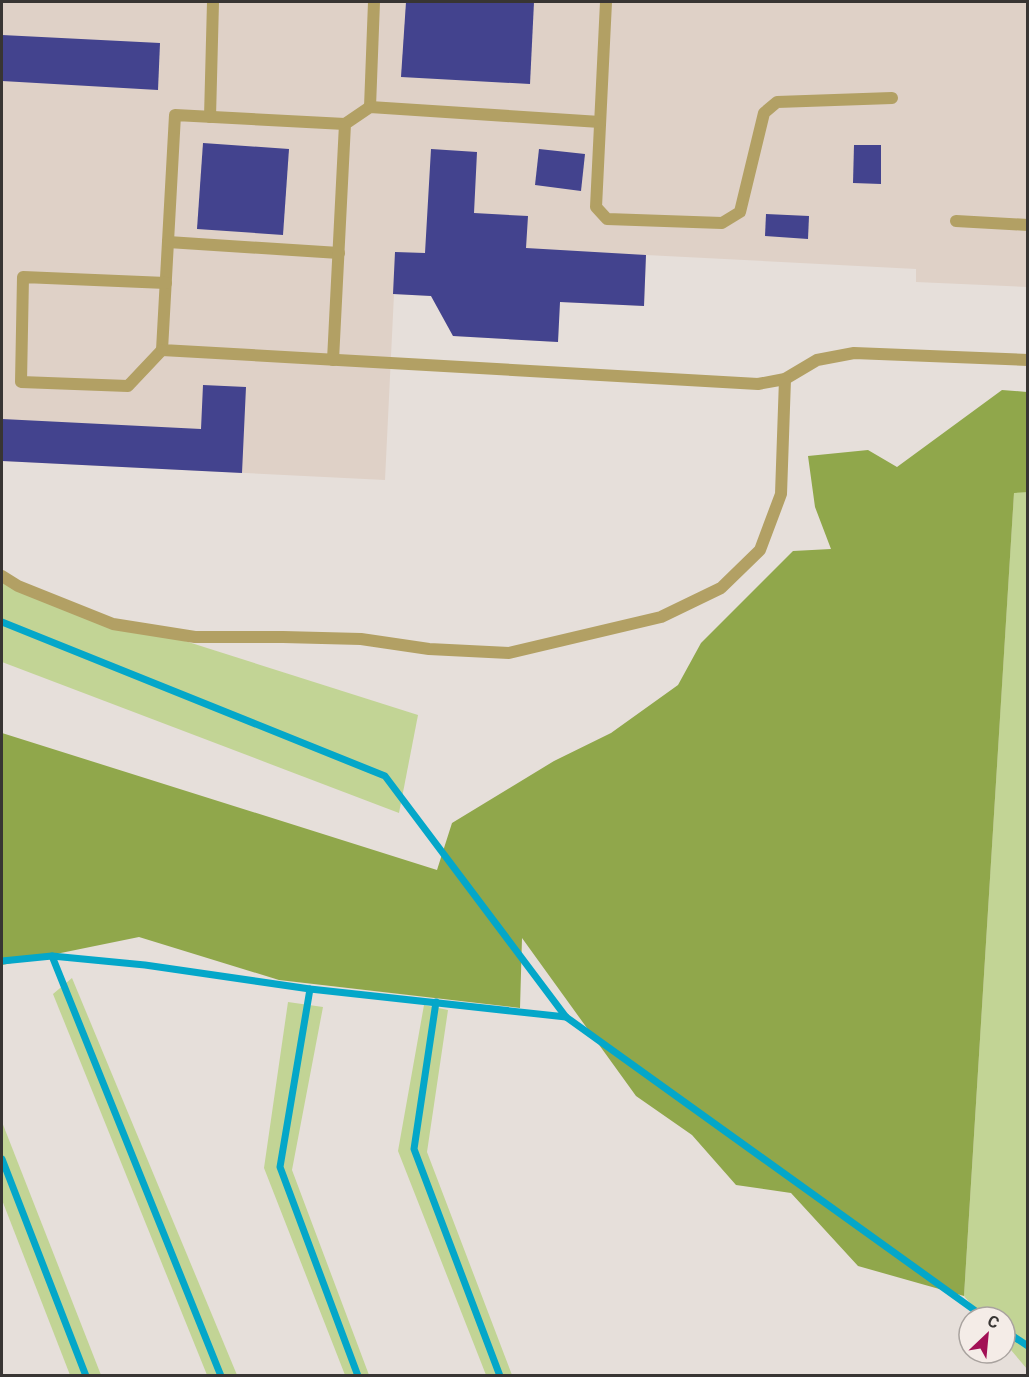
<svg xmlns="http://www.w3.org/2000/svg" width="1029" height="1377" font-family="Roboto,sans-serif">
<rect width="100%" height="100%" fill="#e6dfda"/>
<path fill="#dfd1c7" d="M 2,2 L 1027,2 L 1027,287 L 916,282 L 916,269 L 646,255 L 644,306 L 560,302 L 558,342 L 453,336 L 431,296 L 394,294 L 385,480 L 2,461 Z"/>
<g fill="#c2d495">
<path d="M 1014,492 L 1027,492 L 1027,1369 L 1005,1343 L 1005,1317 L 982,1317 L 964,1296 Z"/>
<path d="M 2,583 L 418,715 L 399,813 L 2,662 Z"/>
<path d="M 72,978 L 237,1375 L 207,1375 L 53,994 Z"/>
<path d="M 288,1002 L 323,1007 L 292,1170 L 369,1375 L 345,1375 L 264,1168 Z"/>
<path d="M 424,1005 L 448,1010 L 427,1152 L 512,1375 L 486,1375 L 398,1151 Z"/>
<path d="M 2,1122 L 101,1375 L 70,1375 L 2,1200 Z"/>
</g>
<path fill="#90a74b" d="M 1002,390 L 1027,392 L 1028,492 L 1014,493 L 964,1296 L 858,1266 L 791,1193 L 736,1185 L 692,1135 L 636,1096 L 522,938 L 520,1008 L 279,980 L 139,937 L 2,965 L 2,733 L 437,870 L 452,823 L 554,761 L 611,733 L 678,685 L 701,643 L 793,551 L 831,549 L 815,507 L 808,456 L 868,450 L 897,467 Z"/>
<g fill="none" stroke-linecap="round" stroke-linejoin="round">
<g stroke="#04a7c9" stroke-width="7">
<path d="M 2,622 L 385,776 L 566,1017 L 984,1317"/>
<path d="M 52,956 L 221,1376"/>
<path d="M 2,961 L 52,956 L 145,965 L 310,989 L 566,1017"/>
<path d="M 310,989 L 280,1167 L 358,1376"/>
<path d="M 436,1002 L 414,1149 L 500,1376"/>
<path d="M 2,1159 L 86,1376"/>
<path d="M 1005,1331 L 1028,1346"/>
</g>
</g>
<g fill="#43438e">
<path d="M 406,2 L 534,2 L 530,84 L 401,77 Z"/>
<path d="M 2,35 L 160,43 L 158,90 L 2,81 Z"/>
<path d="M 203,143 L 289,149 L 283,235 L 197,229 Z"/>
<path d="M 854,145 L 881,145 L 881,184 L 853,183 Z"/>
<path d="M 431,149 L 477,152 L 474,213 L 528,216 L 526,248 L 646,255 L 644,306 L 560,302 L 558,342 L 453,336 L 431,296 L 393,294 L 395,252 L 425,253 Z"/>
<path d="M 539,149 L 585,154 L 581,191 L 535,185 Z"/>
<path d="M 766,214 L 809,216 L 808,239 L 765,236 Z"/>
<path d="M 203,385 L 246,387 L 242,473 L 2,461 L 2,419 L 201,429 Z"/>
</g>
<g fill="none" stroke-linecap="round" stroke-linejoin="round">
<g stroke="#b2a064" stroke-width="12">
<path d="M 606,2 L 596,207 L 607,219 L 722,223 L 740,212 L 764,113 L 777,102 L 892,98"/>
<path d="M 370,107 L 374,2"/>
<path d="M 210,117 L 213,2"/>
<path d="M 345,124 L 175,115 L 162,350 L 758,384 L 785,379 L 817,360 L 854,353 L 1028,360"/>
<path d="M 956,221 L 1028,225"/>
<path d="M 168,242 L 339,253"/>
<path d="M 162,350 L 128,386 L 21,382 L 23,277 L 166,283"/>
<path d="M 333,360 L 345,124 L 370,107 L 600,122"/>
<path d="M 2,576 L 18,586 L 113,624 L 195,637 L 283,637 L 361,639 L 429,649 L 509,653 L 661,617 L 721,588 L 760,550 L 781,494 L 785,379"/>
</g>
</g>
<rect width="1029" height="1377" fill="none" stroke="#383533" stroke-width="6"/>
<g transform="translate(987 1335) rotate(26)"><circle r="28" fill="#f4ece7" stroke="#a9a39f" stroke-width="1.5"/>
<path d="M0-4.5L10 22L0 15L-10 22Z" fill="#a21055"/>
<text y="-9" font-size="16" font-weight="bold" text-anchor="middle" fill="#383533">С</text>
</g>
</svg>
